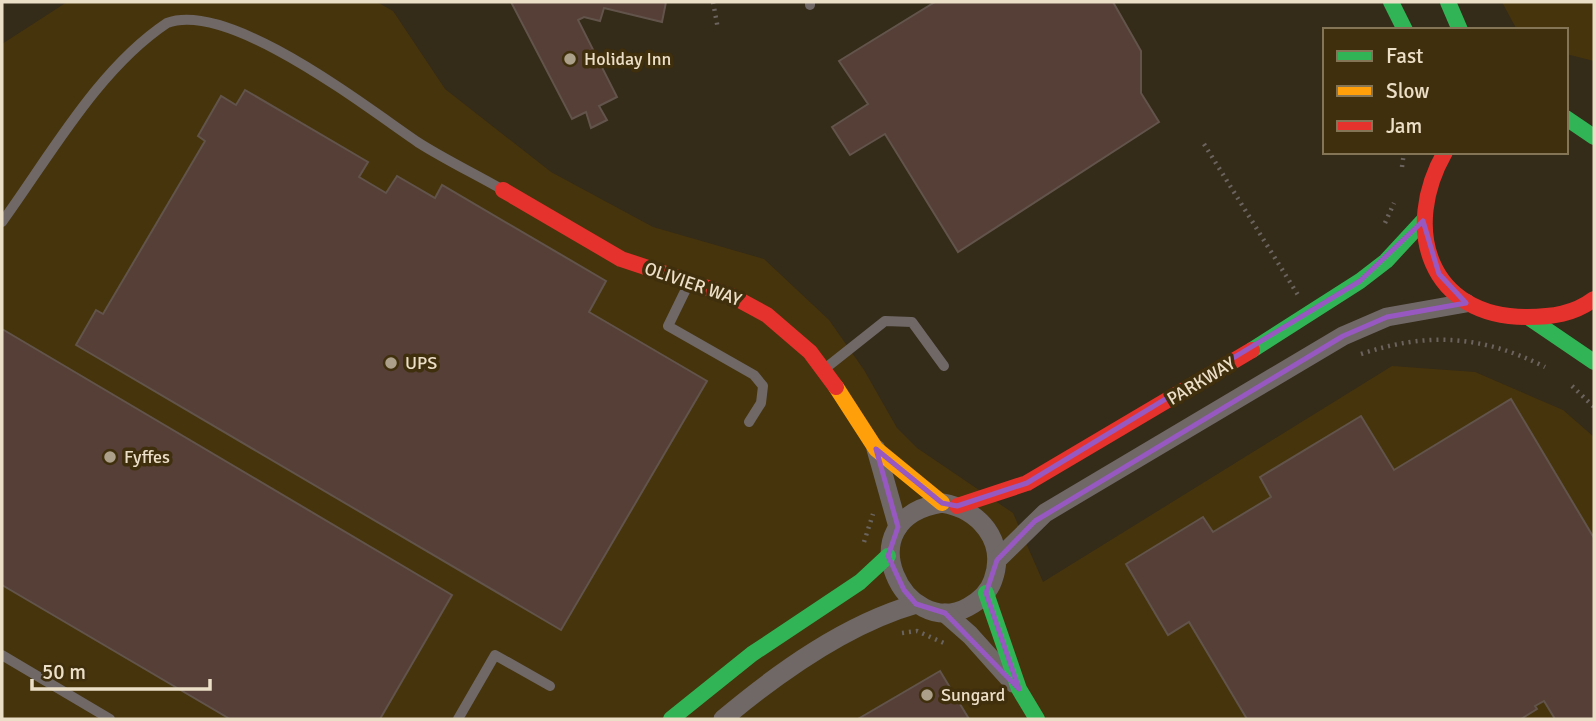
<svg xmlns="http://www.w3.org/2000/svg" width="1596" height="721" font-family="Signika,sans-serif">
<rect width="100%" height="100%" fill="#342b18"/>
<g fill="#46340c">
<path d="M 67,2 L 377,2 L 393,11 L 445,89 L 551,172 L 653,227 L 764,259 L 829,320 L 864,370 L 897,428 L 917,448 L 1013,513 L 1043,582 L 1392,366 L 1475,372 L 1563,410 L 1594,437 L 1594,719 L 2,719 L 2,44 Z"/>
<path d="M 1502,2 L 1594,2 L 1594,61 L 1566,54 L 1566,30 L 1517,30 Z"/>
</g>
<g fill="#553f37" stroke="#62544b" stroke-width="2">
<path d="M 511,2 L 666,2 L 662,22 L 604,8 L 600,21 L 584,17 L 578,20 L 617,97 L 599,106 L 607,120 L 591,128 L 586,112 L 572,119 Z"/>
<path d="M 935,2 L 1113,2 L 1141,51 L 1141,93 L 1159,122 L 958,252 L 885,134 L 850,155 L 832,127 L 868,104 L 839,61 Z"/>
<path d="M 245,90 L 368,162 L 359,177 L 386,193 L 397,176 L 435,198 L 442,185 L 606,281 L 589,312 L 707,381 L 561,630 L 76,345 L 96,310 L 103,314 L 205,141 L 198,136 L 221,96 L 236,105 Z"/>
<path d="M 2,329 L 452,595 L 380,719 L 230,719 L 2,585 Z"/>
<path d="M 1511,399 L 1594,538 L 1594,719 L 1555,719 L 1544,701 L 1535,706 L 1537,709 L 1521,719 L 1247,719 L 1189,622 L 1168,635 L 1126,564 L 1203,517 L 1213,532 L 1271,497 L 1260,477 L 1361,416 L 1394,470 Z"/>
<path d="M 940,671 L 969,719 L 858,719 Z"/>
</g>
<g fill="none" stroke-linecap="round" stroke-linejoin="round">
<g stroke="#6a635e" stroke-width="4.5" stroke-dasharray="2 5" stroke-linecap="butt">
<path d="M 713,2 L 718,29"/>
<path d="M 1204,144 L 1298,295"/>
<path d="M 1402,167 L 1404,152"/>
<path d="M 1385,223 L 1394,203"/>
<path d="M 1361,354 C 1427,332 1482,335 1545,367"/>
<path d="M 1572,386 L 1594,407"/>
<path d="M 864,542 L 873,514"/>
<path d="M 902,633 L 917,631 L 946,644"/>
</g>
<g stroke="#6f6867" stroke-width="10">
<path d="M 810,5 L 810,2"/>
<path d="M 2,222 C 50,156 98,69 167,23 C 230,0 367,108 419,143 C 446,160 475,174 503,190"/>
<path d="M 689,283 L 668,326 L 754,375 L 763,386 L 761,403 L 749,422"/>
<path d="M 827,367 L 885,321 L 912,322 L 944,366"/>
<path d="M 2,655 L 110,719"/>
<path d="M 458,719 L 495,655 L 550,686"/>
</g>
<g stroke="#6f6867" stroke-width="19">
<path d="M 876,449 L 898,527"/>
<path d="M 942,503 C 979,509 1007,541 993,580 C 989,592 979,601 968,607 C 906,642 843,519 942,503 Z"/>
<path d="M 997,560 L 1045,513 L 1343,336 L 1387,317 L 1466,303"/>
<path d="M 945,613 L 970,635 L 1013,683"/>
<path d="M 723,719 C 779,672 846,624 916,604"/>
</g>
<g stroke="#30b455" stroke-width="16">
<path d="M 1391,2 L 1405,30"/>
<path d="M 1448,2 L 1460,30"/>
<path d="M 1566,118 L 1594,137"/>
<path d="M 1528,317 L 1594,362"/>
<path d="M 1252,350 L 1360,281 L 1386,261 L 1423,221"/>
<path d="M 986,593 L 1019,689 L 1037,719"/>
<path d="M 671,719 L 752,654 L 860,582 L 888,556"/>
</g>
<path stroke="#ff9f0a" stroke-width="16" d="M 836,387 L 876,449 L 942,503"/>
<g stroke="#e5322d" stroke-width="16">
<path d="M 1445,152 C 1401,229 1429,317 1527,317 C 1552,317 1574,314 1594,299"/>
<path d="M 503,190 L 621,259 L 732,296 L 767,315 L 810,352 L 836,387"/>
<path d="M 957,506 L 1027,483 L 1252,350"/>
</g>
</g>
<path fill="none" stroke="#9759c1" stroke-width="5" stroke-linejoin="round" d="M 1423,221 L 1439,274 L 1466,303 L 1387,317 L 1343,336 L 1035,521 L 997,560 L 986,593 L 1019,689 L 945,613 L 916,604 L 904,590 L 888,556 L 898,527 L 876,449 L 942,503 L 957,506 L 1027,483 L 1360,281 Z"/>
<g fill="#aca08a" stroke="#402f0c" stroke-width="2.5">
<circle cx="570" cy="59" r="7"/>
<circle cx="391" cy="363" r="7"/>
<circle cx="110" cy="457" r="7"/>
<circle cx="927" cy="695" r="7"/>
</g>
<g text-anchor="middle" dominant-baseline="central" stroke-width="7" stroke-linejoin="round" paint-order="stroke">
<g font-size="18" fill="#ecdfc8" stroke="#402f0c" text-anchor="start">
<text x="584" y="59">Holiday Inn</text>
<text x="405" y="363">UPS</text>
<text x="124" y="457">Fyffes</text>
<text x="941" y="695">Sungard</text>
</g>
<g font-size="18" fill="#ecdfc8" stroke="#402f0c">
<text transform="translate(693 284) rotate(19)">OLIVIER WAY</text>
<text transform="translate(1201 381) rotate(-31)">PARKWAY</text>
</g>
</g>
<rect width="1596" height="721" fill="none" stroke="#ecdfc8" stroke-width="7"/>
<rect x="1323" y="28" width="245" height="126" fill="#402f0c" stroke="#857557" stroke-width="2"/>
<rect x="1337" y="51" width="35" height="10" fill="#30b455" stroke="#857557" stroke-width="2"/>
<text x="1386" y="63" font-size="21" fill="#ecdfc8">Fast</text>
<rect x="1337" y="86" width="35" height="10" fill="#ff9f0a" stroke="#857557" stroke-width="2"/>
<text x="1386" y="98" font-size="21" fill="#ecdfc8">Slow</text>
<rect x="1337" y="121" width="35" height="10" fill="#e5322d" stroke="#857557" stroke-width="2"/>
<text x="1386" y="133" font-size="21" fill="#ecdfc8">Jam</text>
<path d="M32 679v10h178v-10" fill="none" stroke="#ecdfc8" stroke-width="3.5"/>
<text x="42" y="679" font-size="21" fill="#ecdfc8" stroke="#402f0c" stroke-width="5" paint-order="stroke">50 m</text>
</svg>
